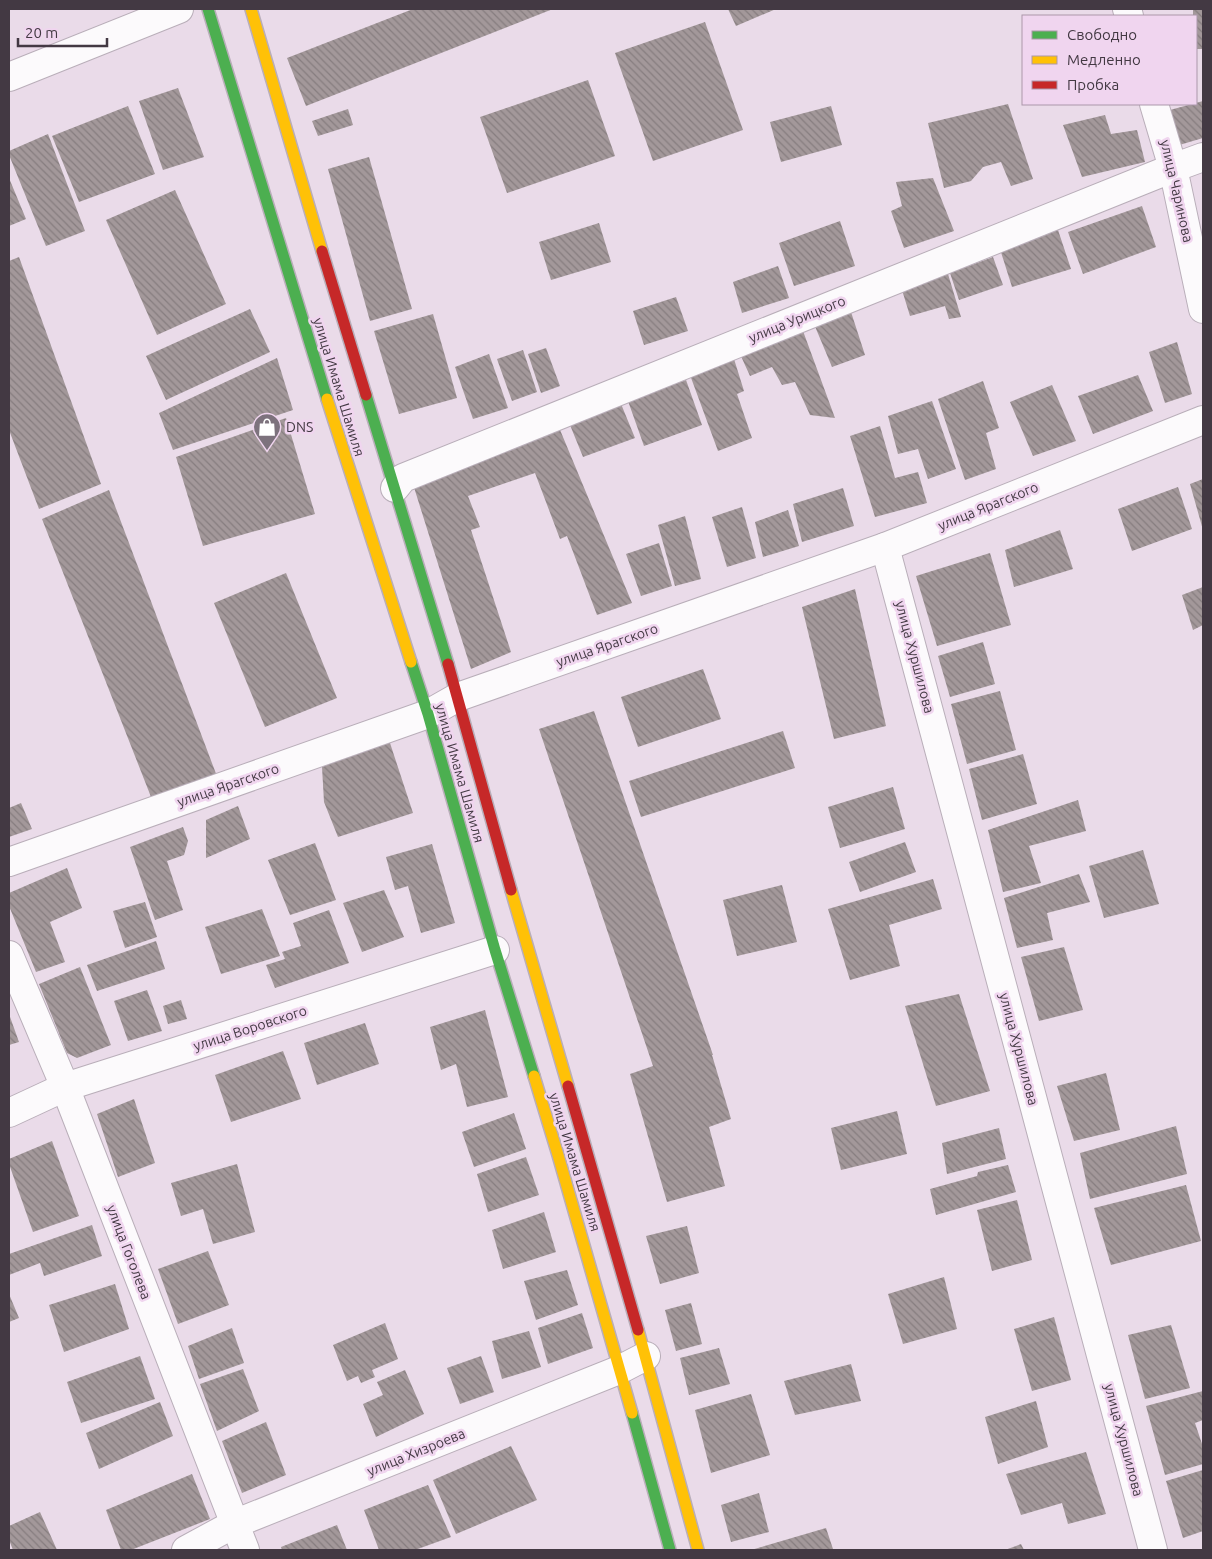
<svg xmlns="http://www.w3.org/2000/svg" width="1212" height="1559" font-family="Ubuntu,sans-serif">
<defs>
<pattern id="building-back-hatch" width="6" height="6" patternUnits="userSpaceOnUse" patternTransform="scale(1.25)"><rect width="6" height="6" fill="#a3989a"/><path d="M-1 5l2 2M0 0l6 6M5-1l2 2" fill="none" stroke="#867d7f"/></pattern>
</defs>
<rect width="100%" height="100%" fill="#eadbe9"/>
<g fill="url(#building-back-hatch)">
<path d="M 413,9 L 553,9 L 306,106 L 287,58 Z"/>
<path d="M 728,9 L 776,9 L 736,26 Z"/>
<path d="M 1193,9 L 1203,9 L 1203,49 L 1196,49 L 1196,16 L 1193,16 Z"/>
<path d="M 705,22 L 743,130 L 653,161 L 615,53 Z"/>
<path d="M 588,80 L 615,156 L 507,193 L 480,117 Z"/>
<path d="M 178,88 L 204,157 L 163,170 L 139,101 Z"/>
<path d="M 1203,101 L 1203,138 L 1176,146 L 1170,110 Z"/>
<path d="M 1008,104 L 1033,179 L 1011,186 L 1001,162 L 983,167 L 971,181 L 944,188 L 928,123 Z"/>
<path d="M 128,106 L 155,174 L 79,202 L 52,136 Z"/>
<path d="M 831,106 L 842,145 L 781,162 L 770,122 Z"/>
<path d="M 348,109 L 353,125 L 318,136 L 312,121 Z"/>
<path d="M 1105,115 L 1111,134 L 1137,130 L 1145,162 L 1082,177 L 1063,125 Z"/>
<path d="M 48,134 L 85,231 L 46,246 L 9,155 L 9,151 Z"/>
<path d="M 369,157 L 412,309 L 370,321 L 328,169 Z"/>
<path d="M 9,178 L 26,219 L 9,226 Z"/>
<path d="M 933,178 L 954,231 L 904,248 L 891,211 L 902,206 L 896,182 Z"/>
<path d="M 175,190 L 226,304 L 157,335 L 106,220 Z"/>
<path d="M 1142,206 L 1156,247 L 1083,274 L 1068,232 Z"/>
<path d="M 840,221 L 855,266 L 794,286 L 779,243 Z"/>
<path d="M 599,223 L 611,262 L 551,280 L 539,242 Z"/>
<path d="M 1058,230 L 1071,269 L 1012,287 L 1000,249 Z"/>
<path d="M 19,257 L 101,484 L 39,509 L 9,430 L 9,261 Z"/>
<path d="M 993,257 L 1003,285 L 959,300 L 950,273 Z"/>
<path d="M 778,266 L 789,298 L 742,313 L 733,282 Z"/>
<path d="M 948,274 L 961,317 L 949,319 L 945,306 L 910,316 L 902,290 Z"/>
<path d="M 676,297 L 688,331 L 644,345 L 633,311 Z"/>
<path d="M 250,309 L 270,352 L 166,400 L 146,356 Z"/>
<path d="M 851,312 L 865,355 L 832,367 L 814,324 Z"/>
<path d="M 433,314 L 457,398 L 399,414 L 374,331 Z"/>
<path d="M 803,331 L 835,418 L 810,415 L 795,382 L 782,385 L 772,367 L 750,376 L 740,354 Z"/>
<path d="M 1177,342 L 1192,394 L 1165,403 L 1149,352 Z"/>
<path d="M 546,348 L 560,386 L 541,393 L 528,354 Z"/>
<path d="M 523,350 L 537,392 L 512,401 L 497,359 Z"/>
<path d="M 489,354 L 508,408 L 473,419 L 455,367 Z"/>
<path d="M 277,358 L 293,410 L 173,450 L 159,413 Z"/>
<path d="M 734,359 L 744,391 L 737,394 L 752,438 L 718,451 L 690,375 Z"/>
<path d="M 1138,375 L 1153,411 L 1093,434 L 1078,396 Z"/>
<path d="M 686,380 L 702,425 L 644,446 L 628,401 Z"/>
<path d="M 983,381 L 999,428 L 986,433 L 996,469 L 965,480 L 938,399 Z"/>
<path d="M 1052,385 L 1076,441 L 1033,456 L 1010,402 Z"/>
<path d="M 619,399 L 635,438 L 583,457 L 568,420 Z"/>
<path d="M 932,401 L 956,469 L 928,479 L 918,449 L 898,454 L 888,416 Z"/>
<path d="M 286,418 L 315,514 L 203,546 L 176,457 Z"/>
<path d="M 558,425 L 632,603 L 597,615 L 567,536 L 560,539 L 535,473 L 468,496 L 480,527 L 471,530 L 511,652 L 471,669 L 412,481 Z"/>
<path d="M 880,426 L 895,478 L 918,472 L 927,503 L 875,517 L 850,436 Z"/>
<path d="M 1203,479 L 1203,530 L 1190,484 Z"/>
<path d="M 1178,487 L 1192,529 L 1132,551 L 1118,509 Z"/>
<path d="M 843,488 L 854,526 L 802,542 L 793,504 Z"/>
<path d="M 109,490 L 218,779 L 153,802 L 42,519 Z"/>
<path d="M 742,507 L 756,558 L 727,567 L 712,517 Z"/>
<path d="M 788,510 L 799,546 L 763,557 L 755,522 Z"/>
<path d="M 685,516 L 701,579 L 675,586 L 658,525 Z"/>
<path d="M 1060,530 L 1073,569 L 1014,587 L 1005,550 Z"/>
<path d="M 659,543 L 672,586 L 641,596 L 626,554 Z"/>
<path d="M 990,553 L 1011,625 L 937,646 L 916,576 Z"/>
<path d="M 286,573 L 337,698 L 265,727 L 214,603 Z"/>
<path d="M 1203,587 L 1203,625 L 1193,630 L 1182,595 Z"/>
<path d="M 855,589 L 886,726 L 834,739 L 802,607 Z"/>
<path d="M 983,642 L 995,684 L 950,697 L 938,656 Z"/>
<path d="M 703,669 L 721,719 L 638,747 L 621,697 Z"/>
<path d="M 1000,691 L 1016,750 L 967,764 L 951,704 Z"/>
<path d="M 594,711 L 713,1055 L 712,1055 L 731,1119 L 709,1127 L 725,1186 L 667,1202 L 630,1074 L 653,1066 L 539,729 Z"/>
<path d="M 783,731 L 795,768 L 641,817 L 629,781 Z"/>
<path d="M 389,740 L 413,813 L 338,837 L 324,802 L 322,767 Z"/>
<path d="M 1023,754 L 1037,804 L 982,820 L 969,769 Z"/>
<path d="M 893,787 L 905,829 L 840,848 L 828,807 Z"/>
<path d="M 1078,800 L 1086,831 L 1029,846 L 1041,883 L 1003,892 L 988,830 Z"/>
<path d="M 21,803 L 32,829 L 9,837 L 9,808 Z"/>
<path d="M 238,806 L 250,839 L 206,858 L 206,820 Z"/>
<path d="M 183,827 L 188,841 L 184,855 L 167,861 L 183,910 L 155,920 L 130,847 Z"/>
<path d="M 905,842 L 916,872 L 860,892 L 849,862 Z"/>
<path d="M 315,843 L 336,900 L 290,915 L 268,860 Z"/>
<path d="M 432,844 L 455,923 L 421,933 L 408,886 L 395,890 L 386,857 Z"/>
<path d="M 1143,850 L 1159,904 L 1104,918 L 1089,866 Z"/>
<path d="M 67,868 L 82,908 L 50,922 L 65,962 L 36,972 L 9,906 L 9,893 Z"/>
<path d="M 1079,874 L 1090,902 L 1047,913 L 1053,940 L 1017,948 L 1004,898 Z"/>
<path d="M 933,879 L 942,909 L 889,925 L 900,966 L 850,980 L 828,909 Z"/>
<path d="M 782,885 L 797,942 L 737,956 L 723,900 Z"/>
<path d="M 384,890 L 404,937 L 362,952 L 343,903 Z"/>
<path d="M 145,902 L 157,937 L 125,948 L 113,911 Z"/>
<path d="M 262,909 L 280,956 L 221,974 L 205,927 Z"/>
<path d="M 329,910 L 349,963 L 275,988 L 266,965 L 285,959 L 282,952 L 301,946 L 293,923 Z"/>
<path d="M 156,941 L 165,969 L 97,991 L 87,965 Z"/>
<path d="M 1064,947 L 1083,1010 L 1039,1021 L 1021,957 Z"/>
<path d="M 80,967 L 111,1045 L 77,1058 L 67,1053 L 39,984 Z"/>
<path d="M 147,990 L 162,1031 L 128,1041 L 114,1001 Z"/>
<path d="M 959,994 L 990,1091 L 936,1106 L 905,1006 Z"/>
<path d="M 181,1000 L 187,1019 L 168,1024 L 163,1006 Z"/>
<path d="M 485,1010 L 508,1097 L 467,1107 L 456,1064 L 441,1070 L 430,1027 Z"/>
<path d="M 9,1014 L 19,1042 L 9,1045 Z"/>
<path d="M 365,1023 L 379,1064 L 317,1085 L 304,1043 Z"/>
<path d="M 283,1051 L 301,1099 L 231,1122 L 215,1075 Z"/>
<path d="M 1106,1073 L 1120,1130 L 1074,1141 L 1057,1086 Z"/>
<path d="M 134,1099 L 155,1163 L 118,1177 L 97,1114 Z"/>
<path d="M 897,1111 L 907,1154 L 841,1170 L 831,1128 Z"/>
<path d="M 514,1113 L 526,1149 L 474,1167 L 462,1132 Z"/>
<path d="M 1176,1126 L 1187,1174 L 1090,1199 L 1080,1153 Z"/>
<path d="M 999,1128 L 1006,1159 L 947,1174 L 942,1143 Z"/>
<path d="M 52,1141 L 79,1216 L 33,1232 L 9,1164 L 9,1159 Z"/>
<path d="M 526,1157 L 539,1195 L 488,1212 L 477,1174 Z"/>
<path d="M 237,1164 L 255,1232 L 213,1244 L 203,1209 L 181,1216 L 171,1183 Z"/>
<path d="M 1008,1165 L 1016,1192 L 936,1215 L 930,1189 L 977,1176 L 978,1172 Z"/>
<path d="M 1186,1185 L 1201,1241 L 1111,1265 L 1094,1208 Z"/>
<path d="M 1017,1200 L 1032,1260 L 992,1271 L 977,1210 Z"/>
<path d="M 544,1212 L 556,1252 L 503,1269 L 492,1230 Z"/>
<path d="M 92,1225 L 102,1256 L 44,1276 L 40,1263 L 9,1275 L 9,1254 Z"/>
<path d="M 687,1226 L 699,1273 L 660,1284 L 646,1236 Z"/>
<path d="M 208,1251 L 229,1305 L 178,1324 L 158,1269 Z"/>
<path d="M 567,1270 L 578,1305 L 536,1320 L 524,1281 Z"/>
<path d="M 944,1277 L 957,1329 L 903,1344 L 888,1294 Z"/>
<path d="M 115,1284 L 129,1329 L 64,1352 L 49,1305 Z"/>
<path d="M 9,1294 L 19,1318 L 9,1322 Z"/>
<path d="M 691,1303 L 702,1344 L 676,1351 L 665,1310 Z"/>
<path d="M 582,1313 L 593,1348 L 548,1364 L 538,1328 Z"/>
<path d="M 1054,1317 L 1071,1380 L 1032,1391 L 1014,1329 Z"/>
<path d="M 385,1323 L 398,1359 L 372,1370 L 375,1377 L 361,1383 L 358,1376 L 347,1381 L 333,1345 Z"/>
<path d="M 1171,1325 L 1190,1388 L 1145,1399 L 1128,1335 Z"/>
<path d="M 232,1328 L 244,1363 L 199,1379 L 188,1346 Z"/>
<path d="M 529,1331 L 541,1367 L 502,1379 L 492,1341 Z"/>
<path d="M 719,1348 L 730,1384 L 689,1395 L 680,1358 Z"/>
<path d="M 140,1356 L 155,1399 L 81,1423 L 67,1382 Z"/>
<path d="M 481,1356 L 494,1392 L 460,1404 L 447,1368 Z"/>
<path d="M 851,1364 L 861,1401 L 795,1415 L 784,1381 Z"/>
<path d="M 243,1369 L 259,1411 L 217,1431 L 200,1384 Z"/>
<path d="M 405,1370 L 424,1414 L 376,1437 L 363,1404 L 383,1395 L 377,1382 Z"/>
<path d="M 1203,1391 L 1203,1420 L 1195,1423 L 1203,1447 L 1203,1464 L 1165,1475 L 1146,1406 Z"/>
<path d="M 751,1394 L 770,1455 L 711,1473 L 695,1410 Z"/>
<path d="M 1036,1401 L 1048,1447 L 998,1464 L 985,1417 Z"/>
<path d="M 160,1402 L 173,1436 L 99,1469 L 86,1433 Z"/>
<path d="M 266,1422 L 286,1475 L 242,1493 L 222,1441 Z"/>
<path d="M 511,1446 L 537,1500 L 456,1534 L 433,1480 Z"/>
<path d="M 1086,1452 L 1106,1514 L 1068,1524 L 1062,1503 L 1021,1515 L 1006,1474 Z"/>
<path d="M 1203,1470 L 1203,1531 L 1183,1538 L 1166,1481 Z"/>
<path d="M 192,1474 L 210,1519 L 131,1550 L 121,1550 L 106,1510 Z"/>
<path d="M 428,1485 L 451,1537 L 415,1550 L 379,1550 L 364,1510 Z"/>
<path d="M 759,1493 L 769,1532 L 731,1542 L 721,1505 Z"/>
<path d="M 40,1512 L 57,1550 L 13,1550 L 9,1540 L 9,1526 Z"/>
<path d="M 337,1525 L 347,1550 L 282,1550 L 281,1547 Z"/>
<path d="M 826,1528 L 833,1549 L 827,1550 L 751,1550 Z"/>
<path d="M 1021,1544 L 1024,1550 L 1005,1550 Z"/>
</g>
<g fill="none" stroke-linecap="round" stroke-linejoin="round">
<g stroke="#b9aeb9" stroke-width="30">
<g id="street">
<path d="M 1127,9 L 1129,16"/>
<path d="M 9,77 L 179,9"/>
<path d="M 1154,104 L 1173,168 L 1203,309"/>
<path d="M 395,488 L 403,478 L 1173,168 L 1203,157"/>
<path d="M 885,547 L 1153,1550"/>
<path d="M 9,862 L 428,714 L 458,697 L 885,547 L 1203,420"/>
<path d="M 9,955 L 65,1087 L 245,1550"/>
<path d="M 9,1113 L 65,1087 L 495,950"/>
<path d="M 186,1550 L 234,1524 L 619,1370 L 646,1356"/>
</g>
</g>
<g stroke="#b9aeb9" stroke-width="14">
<g id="fast">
<path d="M 208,9 L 327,399"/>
<path d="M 366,395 L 448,664"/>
<path d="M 411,662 L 428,714 L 495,950 L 534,1076"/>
<path d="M 632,1413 L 670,1550"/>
</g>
</g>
<g stroke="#b9aeb9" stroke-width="14">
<g id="slow">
<path d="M 251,9 L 322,251"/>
<path d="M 327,399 L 411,662"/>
<path d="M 511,890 L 568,1086"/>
<path d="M 534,1076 L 558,1155 L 632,1413"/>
<path d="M 638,1330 L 698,1550"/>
</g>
</g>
<g stroke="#b9aeb9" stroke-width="14">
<g id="jam">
<path d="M 322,251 L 366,395"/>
<path d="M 448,664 L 511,890"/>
<path d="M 568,1086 L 638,1330"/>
</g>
</g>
<use href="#street" stroke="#fcfafc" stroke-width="28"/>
<use href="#fast" stroke="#4caf50" stroke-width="11"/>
<use href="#slow" stroke="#ffc107" stroke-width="11"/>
<use href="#jam" stroke="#c62828" stroke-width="11"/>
</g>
<defs>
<g id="shop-pin" transform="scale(1.4375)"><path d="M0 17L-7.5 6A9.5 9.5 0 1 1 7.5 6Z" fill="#7d727d" stroke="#f0d5ef"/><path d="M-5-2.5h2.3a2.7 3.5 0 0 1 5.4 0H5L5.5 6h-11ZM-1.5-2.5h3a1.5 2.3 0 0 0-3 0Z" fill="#fff"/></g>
</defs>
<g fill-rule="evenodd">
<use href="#shop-pin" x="267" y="427"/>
</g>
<g text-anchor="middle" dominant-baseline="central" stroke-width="5" stroke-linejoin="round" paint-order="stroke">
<g font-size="14" fill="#433943" stroke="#f0d5ef">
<text transform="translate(1177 191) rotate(77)">улица Чаринова</text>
<text transform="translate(797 319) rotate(-22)">улица Урицкого</text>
<text transform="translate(339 387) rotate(73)">улица Имама Шамиля</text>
<text transform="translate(988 506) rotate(-22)">улица Ярагского</text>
<text transform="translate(607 645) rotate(-19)">улица Ярагского</text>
<text transform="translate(915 657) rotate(75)">улица Хуршилова</text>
<text transform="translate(460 773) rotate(74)">улица Имама Шамиля</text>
<text transform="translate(228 785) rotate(-19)">улица Ярагского</text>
<text transform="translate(250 1028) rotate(-18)">улица Воровского</text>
<text transform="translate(1019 1049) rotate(75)">улица Хуршилова</text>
<text transform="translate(575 1162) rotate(73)">улица Имама Шамиля</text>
<text transform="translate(129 1252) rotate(69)">улица Гоголева</text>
<text transform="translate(1124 1440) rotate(75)">улица Хуршилова</text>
<text transform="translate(416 1452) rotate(-22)">улица Хизроева</text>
</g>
<g font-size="14" fill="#433943" stroke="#f0d5ef" text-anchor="start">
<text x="286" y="427">DNS</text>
</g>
</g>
<rect width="1212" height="1559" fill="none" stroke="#433943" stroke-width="20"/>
<rect x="1022" y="15" width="175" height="90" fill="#f0d5ef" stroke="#ab97aa"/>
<rect x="1032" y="31" width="25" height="8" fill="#4caf50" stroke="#ab97aa"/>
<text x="1067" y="40" font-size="15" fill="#433943">Свободно</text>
<rect x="1032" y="56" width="25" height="8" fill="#ffc107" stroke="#ab97aa"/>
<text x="1067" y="65" font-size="15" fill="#433943">Медленно</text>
<rect x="1032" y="81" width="25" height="8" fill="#c62828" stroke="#ab97aa"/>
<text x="1067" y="90" font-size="15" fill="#433943">Пробка</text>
<path d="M18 38v8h89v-8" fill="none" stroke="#433943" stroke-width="2.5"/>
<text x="25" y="38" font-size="15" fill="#433943" stroke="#f0d5ef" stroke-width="4" paint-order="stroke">20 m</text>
</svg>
